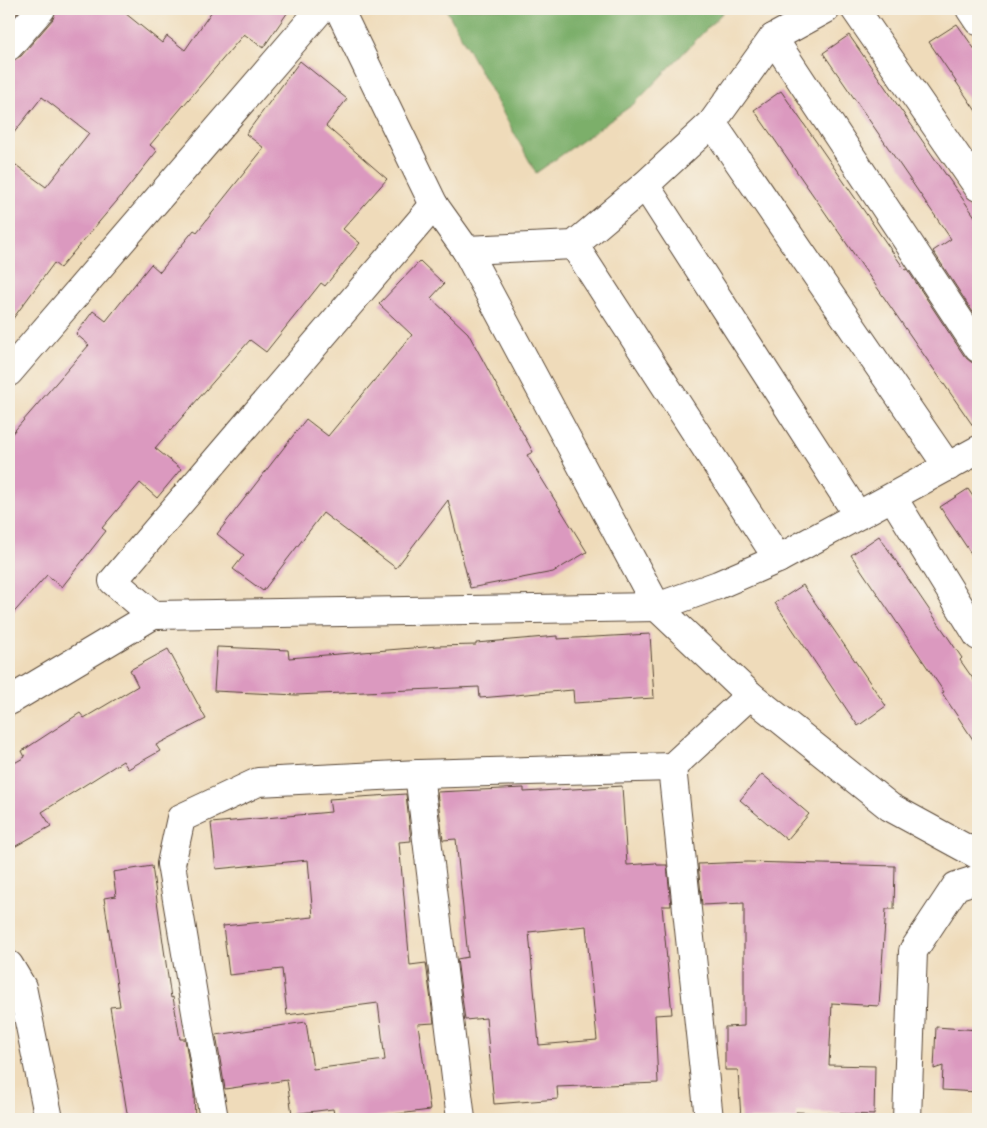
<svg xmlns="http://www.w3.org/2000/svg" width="987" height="1128" font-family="'Sorts Mill Goudy',serif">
<rect width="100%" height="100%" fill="#f7f3e8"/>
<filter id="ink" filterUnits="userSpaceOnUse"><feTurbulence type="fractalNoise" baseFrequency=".02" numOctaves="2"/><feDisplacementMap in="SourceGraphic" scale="10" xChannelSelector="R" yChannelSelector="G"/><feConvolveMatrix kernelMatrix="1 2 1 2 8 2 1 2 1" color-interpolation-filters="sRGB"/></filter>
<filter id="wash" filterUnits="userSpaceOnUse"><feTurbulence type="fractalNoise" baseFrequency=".0096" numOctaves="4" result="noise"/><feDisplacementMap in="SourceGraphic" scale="20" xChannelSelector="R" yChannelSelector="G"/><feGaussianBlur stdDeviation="1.12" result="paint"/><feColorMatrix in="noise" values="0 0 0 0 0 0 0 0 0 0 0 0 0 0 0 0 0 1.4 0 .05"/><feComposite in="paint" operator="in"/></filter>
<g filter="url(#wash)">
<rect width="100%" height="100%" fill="#efdbba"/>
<path fill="#7caf6a" stroke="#5c6c44" d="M 446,9 L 726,9 L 635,103 L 536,173 Z"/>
<g id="blocks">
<g fill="#db99bf" fill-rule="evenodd">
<path d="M 9,9 L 21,9 L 9,22 Z"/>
<path d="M 56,9 L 120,9 L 162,43 L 167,36 L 185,50 L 212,11 L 209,9 L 290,9 L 263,48 L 244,34 L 150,145 L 157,151 L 122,195 L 60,268 L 54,263 L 9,324 L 9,160 L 46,187 L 89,133 L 42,97 L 9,139 L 9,61 L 21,56 L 53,19 Z"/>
<path d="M 957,24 L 978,54 L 978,114 L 929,42 Z"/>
<path d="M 849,35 L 978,221 L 978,320 L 933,251 L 951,239 L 823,53 Z"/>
<path d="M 300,61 L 347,99 L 326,126 L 387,179 L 343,229 L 360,243 L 325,286 L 321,283 L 266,352 L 250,340 L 155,448 L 181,469 L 157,498 L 140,483 L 102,528 L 106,531 L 62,587 L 47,575 L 9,618 L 9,437 L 89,345 L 76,334 L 93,311 L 106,321 L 151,264 L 160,272 L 194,230 L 197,232 L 264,148 L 246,134 Z"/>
<path d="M 781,91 L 905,270 L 907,269 L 965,357 L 971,362 L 978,364 L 978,433 L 754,110 Z"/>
<path d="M 420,261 L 444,284 L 431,298 L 468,333 L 533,452 L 527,455 L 587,552 L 553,572 L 470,588 L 448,500 L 396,568 L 323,513 L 263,591 L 233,569 L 244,555 L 217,534 L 306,419 L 328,436 L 412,335 L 379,304 Z"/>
<path d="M 968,489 L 978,504 L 978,564 L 940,507 Z"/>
<path d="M 879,536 L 962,658 L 960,660 L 978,686 L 978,747 L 942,693 L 944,692 L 851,555 Z"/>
<path d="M 803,585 L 886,706 L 858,726 L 775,603 Z"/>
<path d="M 650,634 L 654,698 L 574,703 L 573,690 L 480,698 L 479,687 L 296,695 L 214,691 L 217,647 L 288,650 L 289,658 L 437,646 L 476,645 L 476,643 L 557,636 L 557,639 Z"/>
<path d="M 168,649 L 206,719 L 156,745 L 160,751 L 128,769 L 123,761 L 42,812 L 51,826 L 9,850 L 9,766 L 25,757 L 22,751 L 80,713 L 84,718 L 138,686 L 130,670 Z"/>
<path d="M 762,774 L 809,814 L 787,840 L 740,800 Z"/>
<path d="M 622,786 L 627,865 L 656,863 L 657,865 L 667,865 L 671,906 L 662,906 L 672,1014 L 655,1015 L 658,1083 L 557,1087 L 558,1099 L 494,1104 L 486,1018 L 465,1020 L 457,959 L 468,957 L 456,839 L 443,840 L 437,792 L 524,788 L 524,792 ZM 586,926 L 597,1040 L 539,1045 L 529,932 Z"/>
<path d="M 406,794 L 411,841 L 399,842 L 410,965 L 426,963 L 434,1023 L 418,1024 L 430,1110 L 359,1119 L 335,1119 L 333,1109 L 292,1114 L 287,1080 L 225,1089 L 216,1035 L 306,1022 L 313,1069 L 385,1060 L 378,1003 L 287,1015 L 282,969 L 229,975 L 223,926 L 313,917 L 308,860 L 216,869 L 211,823 L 331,812 L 329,799 Z"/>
<path d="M 748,862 L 895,866 L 894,909 L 886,909 L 879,1006 L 832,1003 L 829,1065 L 875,1066 L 874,1115 L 796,1112 L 797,1119 L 741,1119 L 738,1070 L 725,1070 L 725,1027 L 744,1026 L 744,903 L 702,905 L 698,864 Z"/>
<path d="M 152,866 L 171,998 L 173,997 L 180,1039 L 185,1039 L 194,1093 L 195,1119 L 128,1119 L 110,1007 L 120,1006 L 104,898 L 116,896 L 113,872 Z"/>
<path d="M 936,1027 L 978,1030 L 978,1092 L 942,1090 L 943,1066 L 934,1069 Z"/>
</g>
</g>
</g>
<g filter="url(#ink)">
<use href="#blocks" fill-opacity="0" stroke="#564535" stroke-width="1"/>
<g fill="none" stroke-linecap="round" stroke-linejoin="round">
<g stroke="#564535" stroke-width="30">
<g id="street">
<path d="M 339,9 L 434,205 L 466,250 L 657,607 L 750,695 L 890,807 L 978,855"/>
<path d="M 855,9 L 978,187"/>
<path d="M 970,9 L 978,21"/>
<path d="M 773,38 L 978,348"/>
<path d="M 9,46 L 41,9"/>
<path d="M 712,123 L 948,467"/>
<path d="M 645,185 L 857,514"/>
<path d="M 574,245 L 778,559"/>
<path d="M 466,250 L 574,245 L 645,185 L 712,123 L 773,38 L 826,9"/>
<path d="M 9,372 L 321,9"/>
<path d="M 893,498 L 978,636"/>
<path d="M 153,615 L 113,581 L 434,205"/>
<path d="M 9,701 L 153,615 L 657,607 L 718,585 L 778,559 L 978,450"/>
<path d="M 672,767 L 709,1119"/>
<path d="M 419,774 L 461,1119"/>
<path d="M 9,965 L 22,987 L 49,1119"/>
<path d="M 214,1119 L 171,864 L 181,818 L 258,782 L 419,774 L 672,767 L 750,695"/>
<path d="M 907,1119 L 913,951 L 956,886 L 978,879"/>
</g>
</g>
<use href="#street" stroke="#fff" stroke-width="28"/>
</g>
</g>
<rect width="987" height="1128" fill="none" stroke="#f7f3e8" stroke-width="30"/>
</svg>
